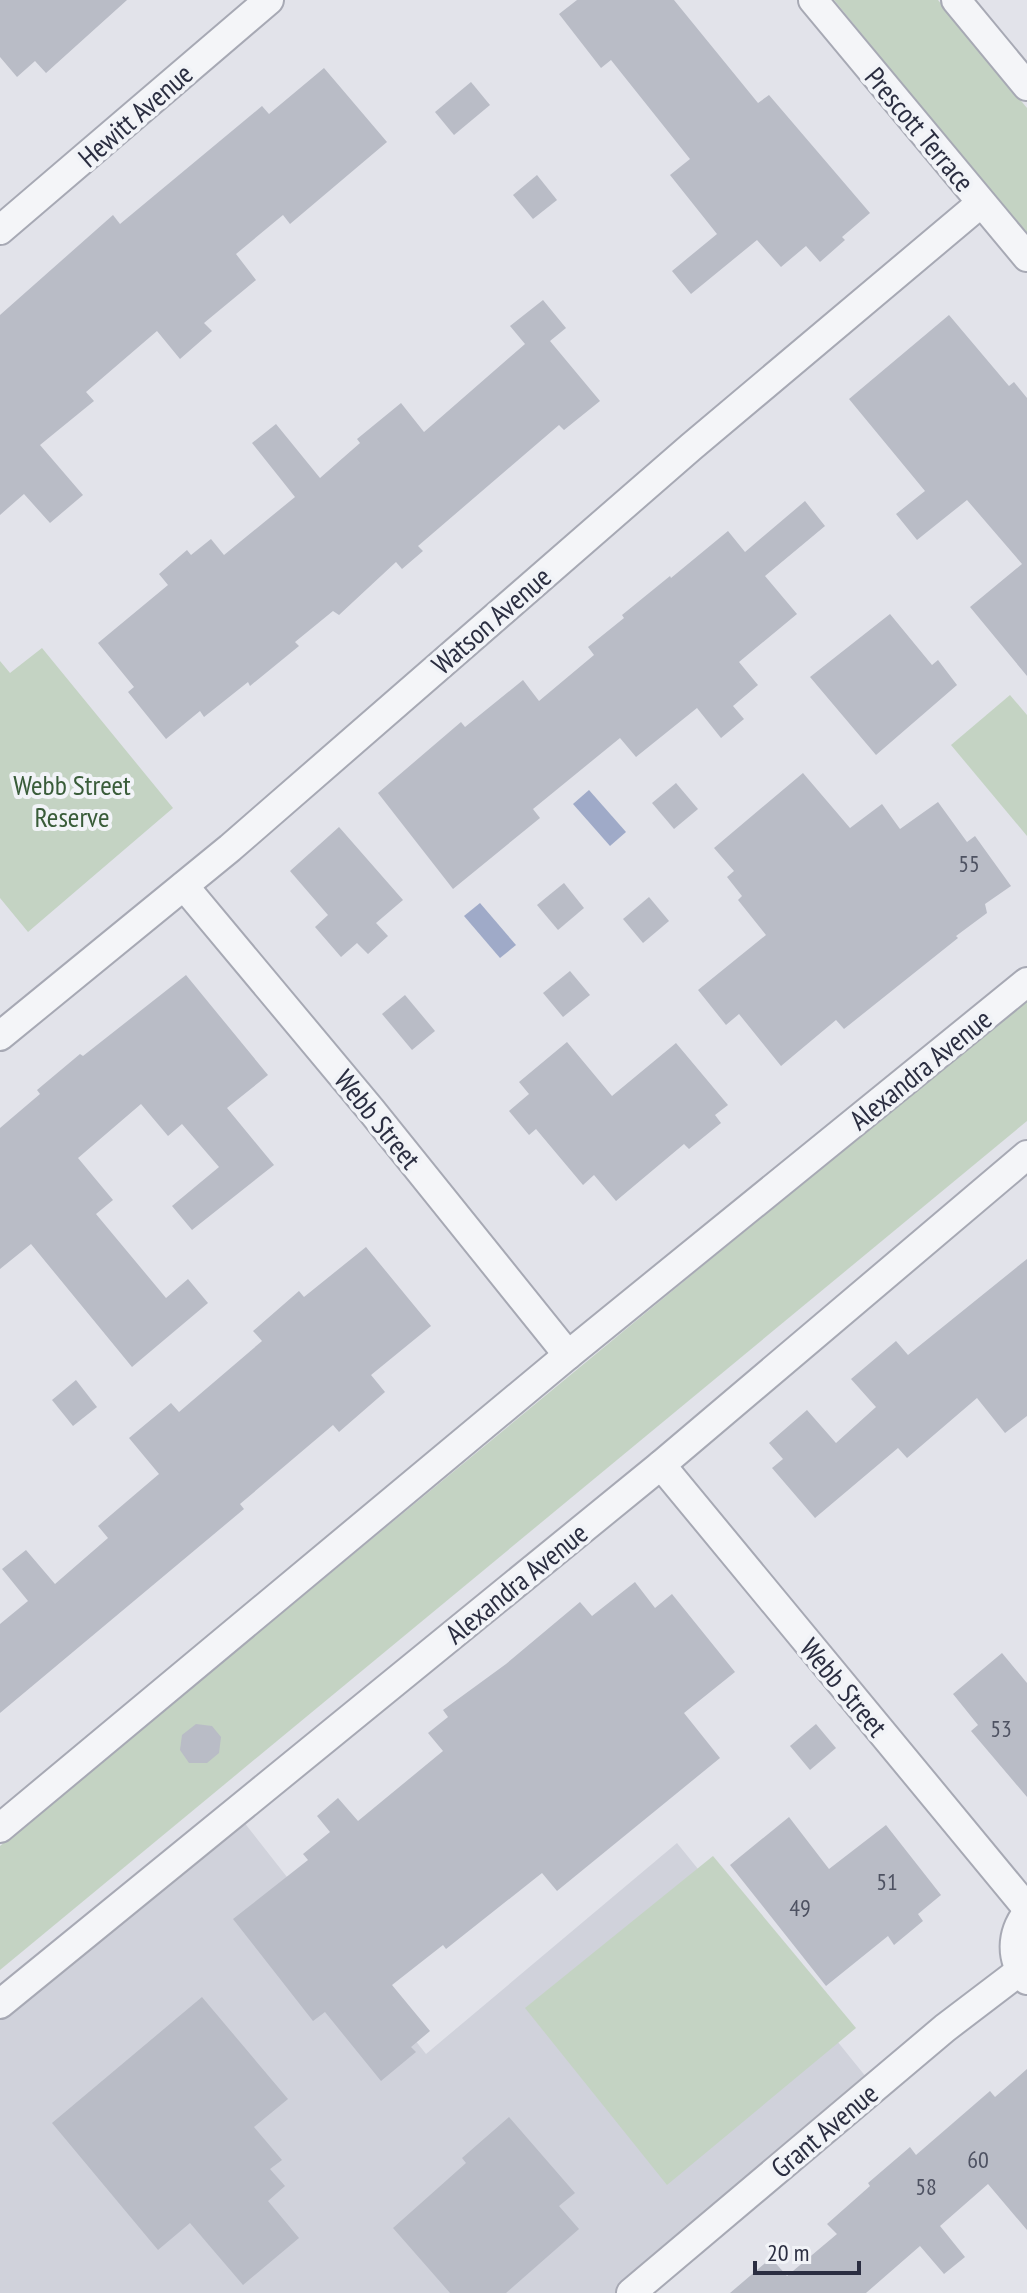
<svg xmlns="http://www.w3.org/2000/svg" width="1027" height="2293" font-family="'PT Sans Narrow',sans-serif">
<rect width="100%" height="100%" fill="#e2e3ea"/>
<path fill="#d0d2db" d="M 236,1812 L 426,2054 L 677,1843 L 875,2088 L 631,2293 L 0,2293 L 0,2005 Z"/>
<g fill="#c4d3c3">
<path d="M 834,0 L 938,0 L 1027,108 L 1027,237 Z"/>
<path d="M 42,648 L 173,808 L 28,932 L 0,898 L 0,661 L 10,673 Z"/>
<path d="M 1010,695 L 1027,715 L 1027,836 L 951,745 Z"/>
<path d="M 1027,998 L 1027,1121 L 0,1970 L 0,1846 Z"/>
<path d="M 713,1856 L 856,2028 L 667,2185 L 525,2008 Z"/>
</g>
<g fill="#9faac8">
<path d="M 589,790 L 626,832 L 610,846 L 573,804 Z"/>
<path d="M 480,903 L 516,945 L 500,958 L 464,916 Z"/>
</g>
<g fill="#b9bcc6">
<path d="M 0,0 L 127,0 L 46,73 L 35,61 L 17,77 L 0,57 Z"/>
<path d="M 577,0 L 674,0 L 758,103 L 769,95 L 870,213 L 842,237 L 845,240 L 820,262 L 806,246 L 781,267 L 757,240 L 691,294 L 672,271 L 717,234 L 670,175 L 690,159 L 611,60 L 601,68 L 559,14 Z"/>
<path d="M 324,68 L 387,142 L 290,224 L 283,215 L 236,254 L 256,280 L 204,323 L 212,331 L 180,359 L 157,331 L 86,392 L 94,401 L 40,445 L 83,495 L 50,523 L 24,494 L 0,515 L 0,315 L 113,215 L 120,224 L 262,106 L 269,114 Z"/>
<path d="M 471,82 L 490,105 L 454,135 L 435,112 Z"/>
<path d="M 537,175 L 557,200 L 533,219 L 513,195 Z"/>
<path d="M 543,300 L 566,328 L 550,341 L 600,401 L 564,430 L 559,425 L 418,546 L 423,551 L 402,569 L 396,562 L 339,615 L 333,611 L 295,642 L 299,646 L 250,686 L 248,682 L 204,717 L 200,711 L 166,739 L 128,692 L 134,687 L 98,643 L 168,585 L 159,574 L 187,550 L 191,555 L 211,539 L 224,555 L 295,497 L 252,443 L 276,424 L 320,478 L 360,443 L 357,439 L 401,403 L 424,432 L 525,344 L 510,326 Z"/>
<path d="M 949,315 L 1009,386 L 1014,382 L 1027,398 L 1027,676 L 970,607 L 1022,564 L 967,500 L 917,540 L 896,514 L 925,491 L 849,399 Z"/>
<path d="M 805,501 L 825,526 L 765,576 L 797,614 L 739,662 L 758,685 L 733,706 L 744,719 L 721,738 L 697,708 L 636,757 L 620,738 L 533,809 L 540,818 L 453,889 L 378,793 L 461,722 L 465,727 L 523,680 L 539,701 L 594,655 L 588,647 L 624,618 L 622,615 L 670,576 L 671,578 L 728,531 L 745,552 Z"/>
<path d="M 890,614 L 932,665 L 938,660 L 957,685 L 876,755 L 810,677 Z"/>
<path d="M 803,773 L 850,828 L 882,804 L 900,829 L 938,802 L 967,842 L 975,836 L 1011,886 L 985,904 L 987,913 L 956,936 L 958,938 L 844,1029 L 836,1020 L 781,1066 L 739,1014 L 726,1025 L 698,990 L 766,935 L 738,900 L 742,896 L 727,877 L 734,871 L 714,848 Z"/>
<path d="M 676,783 L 698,809 L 674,829 L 652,803 Z"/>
<path d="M 339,827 L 403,900 L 376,923 L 388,936 L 368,954 L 357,943 L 341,957 L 315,927 L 328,915 L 290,871 Z"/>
<path d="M 564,883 L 584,908 L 558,930 L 537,905 Z"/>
<path d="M 649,897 L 669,921 L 643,943 L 623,919 Z"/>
<path d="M 570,971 L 590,995 L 563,1017 L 543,993 Z"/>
<path d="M 186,975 L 268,1075 L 227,1108 L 274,1165 L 192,1230 L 172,1206 L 219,1167 L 182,1124 L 168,1136 L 141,1104 L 78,1158 L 113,1200 L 96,1214 L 166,1298 L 188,1279 L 208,1303 L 132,1367 L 31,1244 L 0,1269 L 0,1128 L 40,1094 L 37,1090 L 80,1054 L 83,1056 Z"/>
<path d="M 405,995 L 435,1031 L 412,1050 L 382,1014 Z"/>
<path d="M 567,1042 L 612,1096 L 676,1043 L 728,1105 L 715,1115 L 721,1123 L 689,1149 L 684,1144 L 616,1201 L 594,1175 L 583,1185 L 536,1129 L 529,1135 L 509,1111 L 529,1094 L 519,1082 Z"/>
<path d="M 366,1247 L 431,1326 L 371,1375 L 385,1392 L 339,1432 L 333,1425 L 240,1504 L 244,1509 L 0,1713 L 0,1624 L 28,1601 L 2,1569 L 26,1550 L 55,1584 L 108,1538 L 98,1526 L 159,1474 L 129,1438 L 171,1403 L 179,1412 L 262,1341 L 253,1331 L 299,1291 L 304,1297 Z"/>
<path d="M 1027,1259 L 1027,1416 L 1005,1433 L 977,1398 L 907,1458 L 898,1448 L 815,1518 L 772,1468 L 783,1459 L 769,1443 L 807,1410 L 836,1443 L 876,1407 L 851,1379 L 896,1341 L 908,1355 Z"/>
<path d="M 76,1380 L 97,1407 L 73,1426 L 52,1400 Z"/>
<path d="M 635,1582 L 655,1608 L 672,1594 L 735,1672 L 684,1713 L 720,1758 L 557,1891 L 542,1873 L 446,1949 L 443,1945 L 392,1985 L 430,2031 L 411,2047 L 416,2052 L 381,2081 L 325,2012 L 313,2021 L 233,1919 L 308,1860 L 303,1854 L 330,1832 L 317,1816 L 338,1798 L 358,1821 L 443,1751 L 428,1733 L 448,1717 L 443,1710 L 506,1664 L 580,1602 L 592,1616 Z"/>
<path d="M 1002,1653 L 1027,1683 L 1027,1797 L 971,1731 L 978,1725 L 953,1694 Z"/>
<path d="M 196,1724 L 212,1726 L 221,1737 L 219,1753 L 207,1763 L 189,1763 L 180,1750 L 182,1735 Z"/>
<path d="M 816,1724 L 836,1748 L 810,1770 L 790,1746 Z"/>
<path d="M 789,1817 L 829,1869 L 886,1825 L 941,1895 L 918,1914 L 923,1921 L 894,1945 L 888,1936 L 826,1986 L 730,1865 Z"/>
<path d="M 202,1997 L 288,2099 L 254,2127 L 282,2160 L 270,2169 L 285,2186 L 268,2201 L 299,2238 L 243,2285 L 190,2223 L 158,2250 L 52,2123 Z"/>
<path d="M 1027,2069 L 1027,2230 L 988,2184 L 940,2226 L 965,2257 L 944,2274 L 920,2246 L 866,2293 L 730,2293 L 771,2258 L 787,2276 L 837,2234 L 827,2224 L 870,2186 L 868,2183 L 910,2147 L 916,2155 L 990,2091 L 995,2097 Z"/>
<path d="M 509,2117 L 575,2193 L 559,2206 L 579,2229 L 506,2293 L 450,2293 L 393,2228 L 466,2163 L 462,2158 Z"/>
</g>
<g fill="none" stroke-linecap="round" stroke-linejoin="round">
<g stroke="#a7a9b4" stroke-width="32">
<g id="street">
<path d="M 813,0 L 1027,257"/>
<path d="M 956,0 L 1027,86"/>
<path d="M 0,230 L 269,0"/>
<path d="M 184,886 L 371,1110 L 568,1355"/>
<path d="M 0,1036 L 230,848 L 691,447 L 981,203"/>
<path d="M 661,1465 L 1027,1908"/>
<path d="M 0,1828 L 568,1355 L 1027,982"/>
<path d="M 1027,1913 C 1011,1934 1010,1959 1027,1980"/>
<path d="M 0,2004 L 661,1465 L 1027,1155"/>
<path d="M 631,2293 L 945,2028 L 1020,1971"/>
</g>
</g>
<use href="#street" stroke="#f4f5f8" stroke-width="28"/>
</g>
<g text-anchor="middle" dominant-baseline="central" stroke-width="8" stroke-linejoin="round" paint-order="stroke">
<g font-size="24" fill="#4e5262">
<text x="969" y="863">55</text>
<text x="1001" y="1728">53</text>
<text x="887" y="1881">51</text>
<text x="800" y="1907">49</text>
<text x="978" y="2159">60</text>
<text x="926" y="2186">58</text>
</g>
<g font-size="28" fill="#2b2e41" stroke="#f1f3f7">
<text transform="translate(135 115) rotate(-41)">Hewitt Avenue</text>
<text transform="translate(920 129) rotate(50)">Prescott Terrace</text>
<text transform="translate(491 620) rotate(-41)">Watson Avenue</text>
<text transform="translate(920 1069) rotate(-39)">Alexandra Avenue</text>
<text transform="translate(378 1119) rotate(51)">Webb Street</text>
<text transform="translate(516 1583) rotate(-39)">Alexandra Avenue</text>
<text transform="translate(844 1687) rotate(50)">Webb Street</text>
<text transform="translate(824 2130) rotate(-40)">Grant Avenue</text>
</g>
<g font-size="28" fill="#395c39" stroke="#f1f3f7">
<text x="72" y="784">Webb Street<tspan x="72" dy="32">Reserve</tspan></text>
</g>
</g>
<path d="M755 2261v12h104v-12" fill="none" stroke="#2b2e41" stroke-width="4"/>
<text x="767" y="2261" font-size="24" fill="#2b2e41" stroke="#f1f3f7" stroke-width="6" paint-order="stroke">20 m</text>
</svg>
